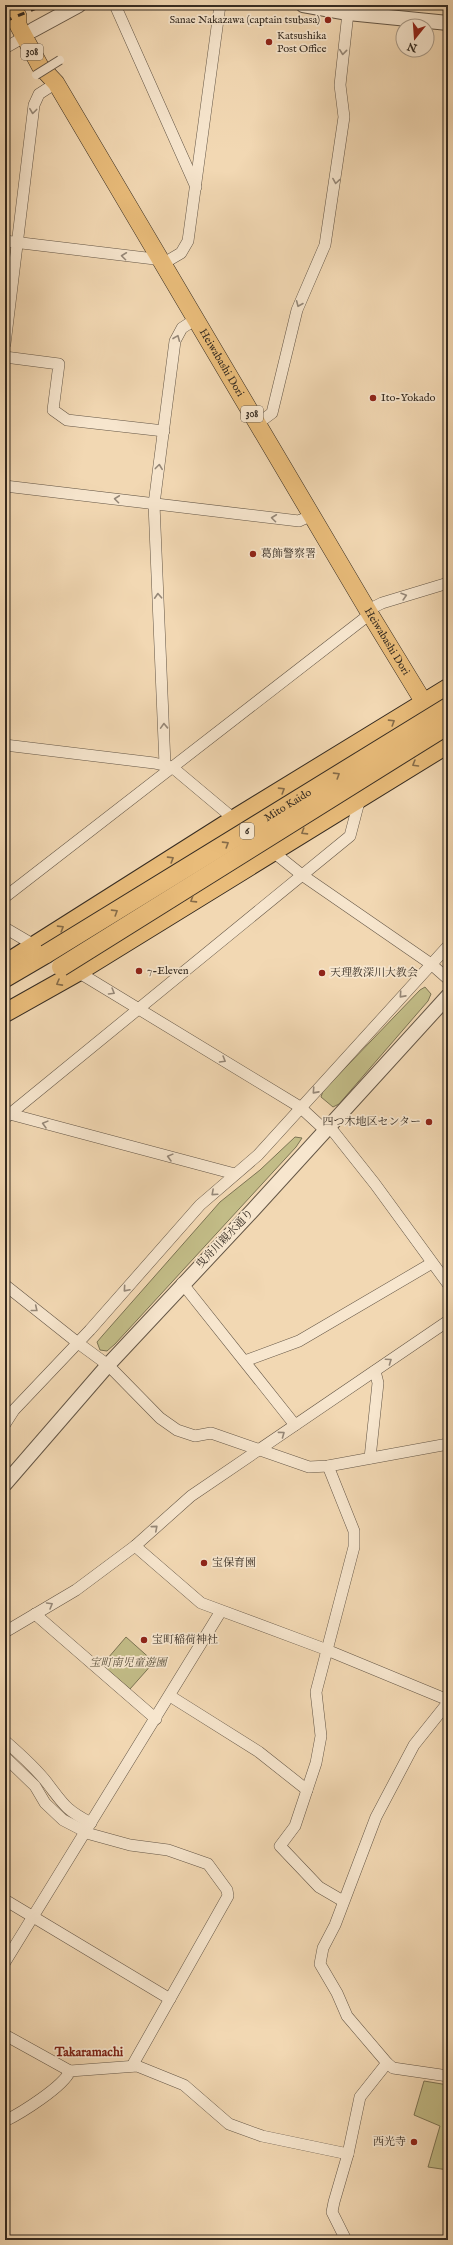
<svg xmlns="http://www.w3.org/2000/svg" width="453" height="2245" font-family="'IM FELL English','Noto Serif JP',serif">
<rect width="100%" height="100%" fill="#f2d8b3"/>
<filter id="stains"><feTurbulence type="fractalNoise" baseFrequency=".005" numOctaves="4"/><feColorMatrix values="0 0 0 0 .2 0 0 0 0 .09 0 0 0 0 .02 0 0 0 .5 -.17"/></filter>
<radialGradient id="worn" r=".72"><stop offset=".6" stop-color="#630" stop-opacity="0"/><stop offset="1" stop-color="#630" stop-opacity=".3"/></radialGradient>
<g fill="#c2bc87" stroke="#7c7454">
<path d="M 425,987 L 431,994 L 428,1001 L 339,1104 L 333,1107 L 321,1097 L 323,1091 L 420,990 Z"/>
<path d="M 295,1137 L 302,1138 L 296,1147 L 115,1344 L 107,1351 L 100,1350 L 97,1342 L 103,1335 L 220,1202 L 260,1170 Z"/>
<path d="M 126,1637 L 154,1662 L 130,1689 L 102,1665 Z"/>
<path d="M 424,2081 L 448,2085 L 448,2170 L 428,2167 L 440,2126 L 414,2115 Z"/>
</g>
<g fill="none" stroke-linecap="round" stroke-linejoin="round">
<g stroke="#645646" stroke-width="12">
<g id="minor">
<path d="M 115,5 L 196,187"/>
<path d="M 5,48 L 24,37"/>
<path d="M 5,241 L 163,260"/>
<path d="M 164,263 L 181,253 L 188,241 L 220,5"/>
<path d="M 5,344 L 34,105 L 39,94 L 56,83"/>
<path d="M 5,357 L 59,364 L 53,410 L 67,420 L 164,431"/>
<path d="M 257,424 L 272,413 L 297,310 L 325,245 L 344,117 L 340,85 L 348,13"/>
<path d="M 5,486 L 299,521 L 312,515"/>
<path d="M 368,610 L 382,603 L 448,583"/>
<path d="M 5,745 L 154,763 L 172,767 L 234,819"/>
<path d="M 165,765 L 154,504 L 175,341 L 182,328 L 196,319"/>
<path d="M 272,851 L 302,875 L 431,964 L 448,979"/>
<path d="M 5,897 L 370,614"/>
<path d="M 5,928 L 34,945"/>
<path d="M 78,972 L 300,1107 L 325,1130"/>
<path d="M 6,1113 L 235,1174"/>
<path d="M 5,1118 L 350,836 L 360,798"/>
<path d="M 329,1126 L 375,1184 L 448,1284"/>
<path d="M 182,1283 L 295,1425"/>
<path d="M 5,1285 L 78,1343 L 108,1365 L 160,1418 L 177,1430 L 195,1436 L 211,1433 L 309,1467 L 328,1466 L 448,1444"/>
<path d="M 245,1361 L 299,1341 L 432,1263"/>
<path d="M 5,1424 L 14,1410 L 90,1330 L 200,1205 L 258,1155 L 448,946"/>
<path d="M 370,1458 L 378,1383 L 375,1371"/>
<path d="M 328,1466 L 354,1531 L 354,1547 L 316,1692 L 321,1736 L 316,1763 L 295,1826 L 280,1846 L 319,1887 L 343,1901"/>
<path d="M 135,1546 L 201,1603 L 322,1648 L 448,1700"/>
<path d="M 35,1614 L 156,1719"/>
<path d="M 5,1632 L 76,1590 L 135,1546 L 191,1496 L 448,1321"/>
<path d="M 170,1696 L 259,1752 L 307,1790"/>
<path d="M 448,1699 L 446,1705 L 414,1745 L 376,1817 L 335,1925 L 323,1948 L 320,1964 L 337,1993 L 347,2016 L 387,2063 L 393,2068 L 448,2076"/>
<path d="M 5,1741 C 20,1754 36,1768 48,1784 C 64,1805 66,1810 91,1823"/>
<path d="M 5,1757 L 35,1786 L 45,1803 L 63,1820 L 90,1834 L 130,1845 L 168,1850 L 208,1864 L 227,1890 L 228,1896 L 132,2066"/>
<path d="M 5,1900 L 170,1999"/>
<path d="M 5,1962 L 221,1611"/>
<path d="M 5,2035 L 70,2071"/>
<path d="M 5,2121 C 21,2113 63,2087 70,2071 L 137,2066 L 184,2085 L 229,2124 L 262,2136 L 348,2154"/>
<path d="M 346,2240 L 332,2212 L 334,2202 L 348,2154 L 360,2097 L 387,2063"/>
</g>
</g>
<g stroke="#645646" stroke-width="16">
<g id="tertiary">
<path d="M 303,5 L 348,13 L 448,23"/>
<path d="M 33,30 L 79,5"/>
<path d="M 5,1484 L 108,1365 L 253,1210 L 448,996"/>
</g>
</g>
<g stroke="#352b21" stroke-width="18">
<g id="primary">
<path id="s1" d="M 11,5 L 18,16 L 18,25 L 40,66 L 56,83 L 370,614 L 431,714"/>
</g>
</g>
<g stroke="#352b21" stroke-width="20">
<g id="trunk">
<path d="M 5,964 L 234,819 L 448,688"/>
<path d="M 5,978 L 46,954"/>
<path d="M 5,1013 L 78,972 L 448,744"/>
</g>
</g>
<use href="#minor" stroke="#f7e6ce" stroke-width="11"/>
<use href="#tertiary" stroke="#f7e6ce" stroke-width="14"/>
<use href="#primary" stroke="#e9bc7a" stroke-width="17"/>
<use href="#trunk" stroke="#e9bc7a" stroke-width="18"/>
<path stroke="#352b21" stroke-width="3" stroke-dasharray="7 7" stroke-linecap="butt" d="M 5,21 L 44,5"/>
<g stroke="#645646" stroke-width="10" stroke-linecap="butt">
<path id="pedestrian-bridge" d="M 36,75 L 60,60"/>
</g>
<g stroke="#352b21" stroke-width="20" stroke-linecap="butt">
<g id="trunk-bridge">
<path id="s2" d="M 46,954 L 448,707"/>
<path d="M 61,967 L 448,725"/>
</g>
</g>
<use href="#pedestrian-bridge" stroke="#f7e6ce" stroke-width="8"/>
<use href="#trunk-bridge" stroke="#e9bc7a" stroke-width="18"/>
</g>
<defs><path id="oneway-chevron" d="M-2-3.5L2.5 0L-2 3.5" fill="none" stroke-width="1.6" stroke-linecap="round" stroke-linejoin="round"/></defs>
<g stroke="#968878">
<use href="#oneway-chevron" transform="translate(343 52) rotate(96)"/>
<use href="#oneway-chevron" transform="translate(33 111) rotate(97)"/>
<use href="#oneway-chevron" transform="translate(336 181) rotate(99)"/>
<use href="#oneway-chevron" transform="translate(124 256) rotate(-173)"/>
<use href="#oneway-chevron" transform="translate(299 304) rotate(113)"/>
<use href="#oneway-chevron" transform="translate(177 338) rotate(-68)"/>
<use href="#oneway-chevron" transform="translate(159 467) rotate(-83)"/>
<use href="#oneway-chevron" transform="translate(117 499) rotate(-173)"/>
<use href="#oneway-chevron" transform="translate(274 518) rotate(-173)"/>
<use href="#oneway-chevron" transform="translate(158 596) rotate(-93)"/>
<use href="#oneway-chevron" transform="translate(404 596) rotate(-17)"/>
<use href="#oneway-chevron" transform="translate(164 726) rotate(-92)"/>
<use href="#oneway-chevron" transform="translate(112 992) rotate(31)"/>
<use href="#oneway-chevron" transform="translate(402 995) rotate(132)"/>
<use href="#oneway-chevron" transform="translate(223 1060) rotate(31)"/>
<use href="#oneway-chevron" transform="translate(315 1091) rotate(132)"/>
<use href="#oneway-chevron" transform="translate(45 1124) rotate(-165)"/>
<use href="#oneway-chevron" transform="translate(170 1157) rotate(-165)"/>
<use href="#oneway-chevron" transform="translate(214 1193) rotate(138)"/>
<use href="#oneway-chevron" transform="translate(126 1289) rotate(131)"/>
<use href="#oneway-chevron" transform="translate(35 1309) rotate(39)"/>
<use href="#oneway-chevron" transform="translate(389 1361) rotate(-35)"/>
<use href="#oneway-chevron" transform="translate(282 1434) rotate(-36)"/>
<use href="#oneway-chevron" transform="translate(155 1528) rotate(-41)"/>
<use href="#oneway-chevron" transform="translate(50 1605) rotate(-30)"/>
</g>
<g stroke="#866c49">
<use href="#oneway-chevron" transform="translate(392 722) rotate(-32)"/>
<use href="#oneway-chevron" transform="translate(415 764) rotate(149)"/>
<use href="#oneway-chevron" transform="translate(337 775) rotate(-32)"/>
<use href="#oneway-chevron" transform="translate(282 790) rotate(-32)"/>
<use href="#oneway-chevron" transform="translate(304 832) rotate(148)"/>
<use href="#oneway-chevron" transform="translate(226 844) rotate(-32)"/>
<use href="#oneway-chevron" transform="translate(171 859) rotate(-32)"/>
<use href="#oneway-chevron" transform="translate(193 900) rotate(148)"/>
<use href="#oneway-chevron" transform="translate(115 912) rotate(-32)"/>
<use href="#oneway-chevron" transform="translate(61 928) rotate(-32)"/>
<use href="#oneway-chevron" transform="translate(59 983) rotate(151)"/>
</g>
<g fill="#8f2418" stroke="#f7e6ce" stroke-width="1.5">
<circle cx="328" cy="20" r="4"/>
<circle cx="269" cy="42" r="4"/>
<circle cx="373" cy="398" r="4"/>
<circle cx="253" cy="554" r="4"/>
<circle cx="139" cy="971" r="4"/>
<circle cx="322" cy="973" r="4"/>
<circle cx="429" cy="1122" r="4"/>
<circle cx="204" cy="1563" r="4"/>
<circle cx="144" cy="1640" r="4"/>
<circle cx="414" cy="2142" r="4"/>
</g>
<g text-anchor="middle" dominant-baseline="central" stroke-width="3.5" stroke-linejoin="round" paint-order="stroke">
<g fill="#f7e6ce" stroke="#6f6355" stroke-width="1">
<rect x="21" y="44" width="22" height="16" rx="3"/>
<rect x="241" y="406" width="22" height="16" rx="3"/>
<rect x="240" y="823" width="14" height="16" rx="3"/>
</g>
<g font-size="10" font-weight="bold" fill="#352b21">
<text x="32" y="52">308</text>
<text x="252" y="414">308</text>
<text x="247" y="831">6</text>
</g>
<g font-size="11" fill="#352b21" stroke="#f7e6ce" text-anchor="start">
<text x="320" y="20" text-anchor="end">Sanae Nakazawa (captain tsubasa)</text>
<text x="277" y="36">Katsushika<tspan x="277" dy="13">Post Office</tspan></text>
<text x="381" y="398">Ito-Yokado</text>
<text x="261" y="554">葛飾警察署</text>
<text x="147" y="971">7-Eleven</text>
<text x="330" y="973">天理教深川大教会</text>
<text x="421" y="1122" text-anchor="end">四つ木地区センター</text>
<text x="212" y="1563">宝保育園</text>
<text x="152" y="1640">宝町稲荷神社</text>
<text x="406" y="2142" text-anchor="end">西光寺</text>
</g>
<g font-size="11" fill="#352b21" stroke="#f7e6ce">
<text stroke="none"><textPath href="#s1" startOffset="417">Heiwabashi Dori</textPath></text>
<text stroke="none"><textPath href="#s1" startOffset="741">Heiwabashi Dori</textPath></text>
<text stroke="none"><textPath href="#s2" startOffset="284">Mito Kaido</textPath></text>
<text transform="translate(225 1239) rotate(-46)">曳舟川親水通り</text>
</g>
<g font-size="11" font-style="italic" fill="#584f3a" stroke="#f7e6ce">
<text x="128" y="1663">宝町南児童遊園</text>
</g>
<g font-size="13" font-weight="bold" fill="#7a1f14" stroke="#f7e6ce">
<text x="89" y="2052">Takaramachi</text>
</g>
</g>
<rect width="453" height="2245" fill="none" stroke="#f2d8b3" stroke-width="20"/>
<rect x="6" y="6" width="441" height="2233" fill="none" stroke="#352b21" stroke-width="2"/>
<rect x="10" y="10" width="433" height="2225" fill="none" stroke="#352b21"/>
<g transform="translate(415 38) rotate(197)"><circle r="19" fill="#f7e6ce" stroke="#a99b89"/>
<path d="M0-3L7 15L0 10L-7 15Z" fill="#8f2418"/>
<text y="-6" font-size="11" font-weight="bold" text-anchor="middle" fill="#352b21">N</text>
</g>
<rect width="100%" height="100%" filter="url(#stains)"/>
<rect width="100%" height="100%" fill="url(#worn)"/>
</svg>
